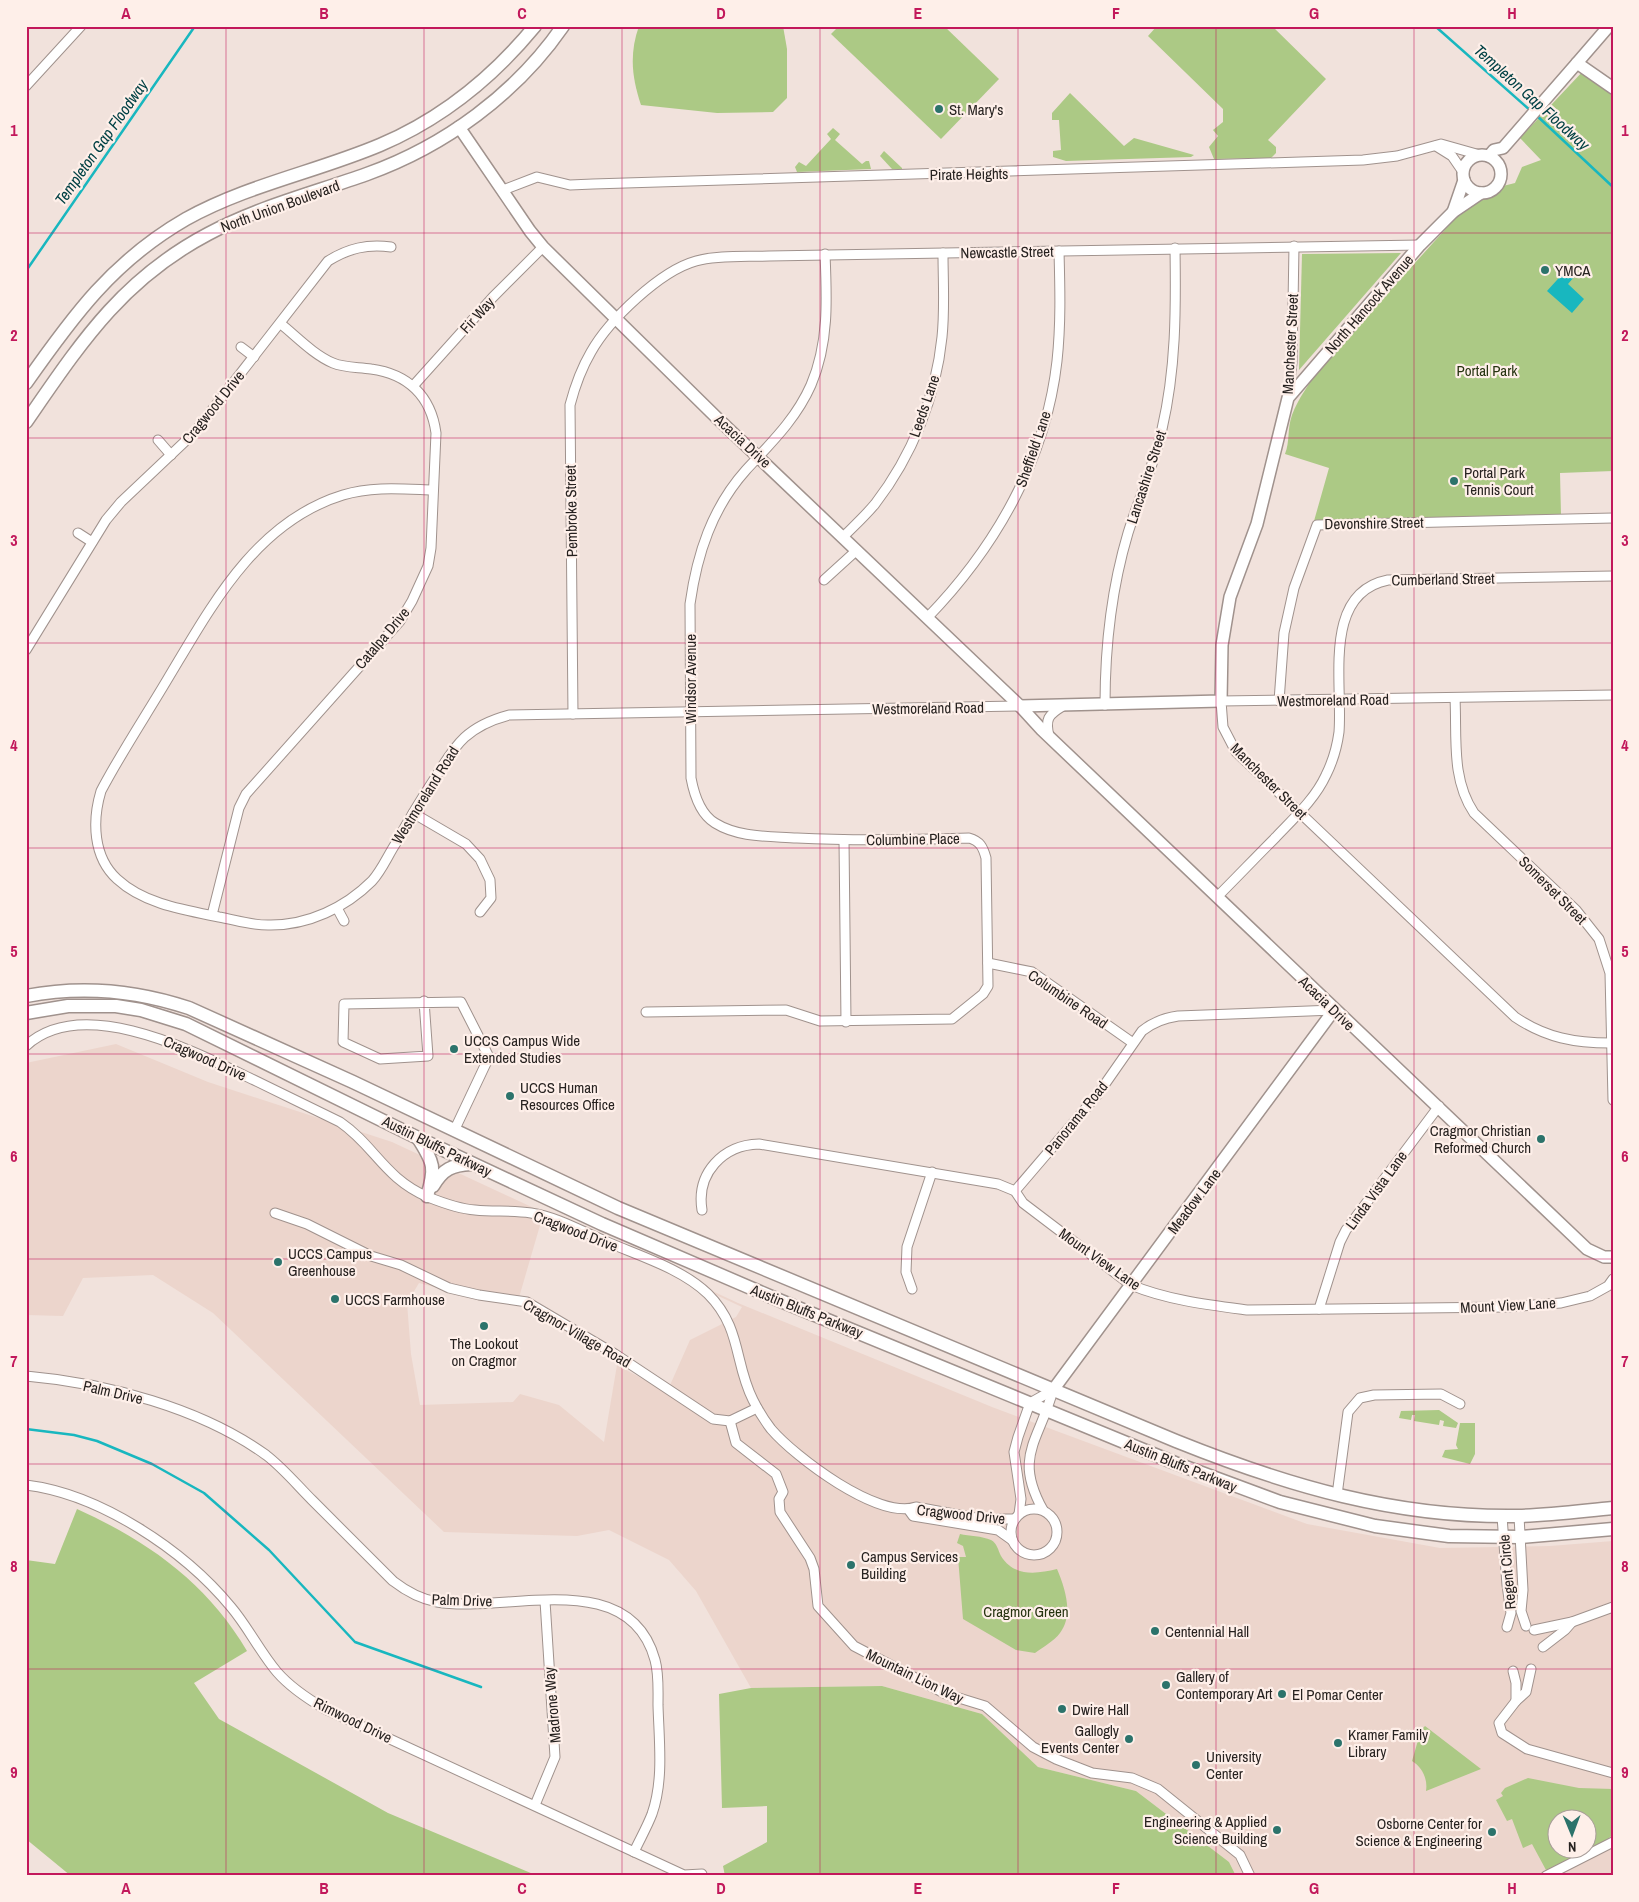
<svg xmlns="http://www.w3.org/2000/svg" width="1639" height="1902" font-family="'Archivo Narrow',sans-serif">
<rect width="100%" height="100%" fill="#f1e2dc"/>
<path fill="#ecd5cc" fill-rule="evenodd" d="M 116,1044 L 208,1082 L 392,1142 L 738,1303 L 992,1407 L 1307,1524 L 1440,1548 L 1550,1546 L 1613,1541 L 1613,1876 L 1236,1876 L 1229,1862 L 1136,1791 L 1038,1767 L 982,1714 L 882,1686 L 751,1688 L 696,1591 L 669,1560 L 609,1530 L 577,1536 L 444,1532 L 213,1313 L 153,1275 L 83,1278 L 63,1316 L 26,1315 L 26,1063 ZM 543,1215 L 742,1307 L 736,1317 L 690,1340 L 667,1392 L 617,1365 L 604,1442 L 559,1405 L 520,1394 L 513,1402 L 420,1405 L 411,1354 L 407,1303 L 419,1283 L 472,1297 L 518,1301 ZM 1556,1820 L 1586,1820 L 1586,1850 L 1556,1850 Z"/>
<g fill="#acc985" fill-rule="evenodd">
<path d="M 639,26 L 783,26 L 787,49 L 787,98 L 773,112 L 717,113 L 641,105 C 632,78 629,54 639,26 Z"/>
<path d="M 839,26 L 944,26 L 999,79 L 941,139 L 831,34 Z"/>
<path d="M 1157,26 L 1272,26 L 1326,79 L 1268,140 L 1276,147 L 1276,153 L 1271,158 L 1214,159 L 1209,147 L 1218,136 L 1213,130 L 1223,122 L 1223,109 L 1148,36 Z"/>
<path d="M 1585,69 L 1613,92 L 1613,471 L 1560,473 L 1561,515 L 1314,521 L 1329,468 L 1285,454 C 1290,441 1287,429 1292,415 C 1298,399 1309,384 1319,369 L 1461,212 L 1476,199 L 1491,196 L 1503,186 L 1515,183 L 1522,167 L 1541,160 L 1520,138 Z"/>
<path d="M 1070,93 L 1124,146 L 1134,138 L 1194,155 L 1191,157 L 1066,161 L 1053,157 L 1053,151 L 1061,150 L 1059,120 L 1052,120 L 1052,113 Z"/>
<path d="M 833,128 L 840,134 L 835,140 L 862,164 L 866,161 L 869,161 L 871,169 L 797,172 L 795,167 L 799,162 L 806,166 L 831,139 L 827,134 Z"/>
<path d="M 884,151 L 902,168 L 902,169 L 892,169 L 880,156 Z"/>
<path d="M 1401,253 L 1299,370 L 1302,254 Z"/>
<path d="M 1439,1410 L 1458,1423 L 1456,1428 L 1443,1426 L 1444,1421 L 1440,1420 L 1439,1425 L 1414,1421 L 1415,1415 L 1412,1415 L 1411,1420 L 1399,1418 L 1401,1411 Z"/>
<path d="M 1460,1423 L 1475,1423 L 1475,1454 L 1470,1464 L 1442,1457 L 1445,1450 L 1458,1449 L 1456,1445 Z"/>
<path d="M 77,1509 C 148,1541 207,1583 247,1651 L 194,1683 L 219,1719 L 388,1813 L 538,1876 L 71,1876 L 26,1839 L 26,1560 L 55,1564 Z"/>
<path d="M 960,1534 C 969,1536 982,1536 991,1540 C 997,1543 998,1550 1001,1556 C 1014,1577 1036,1574 1057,1569 C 1065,1588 1074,1615 1060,1633 C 1054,1641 1043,1647 1035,1653 L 1016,1650 L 963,1619 L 958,1557 L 966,1557 L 963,1546 L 957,1543 Z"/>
<path d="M 882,1686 L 982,1714 L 1038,1767 L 1136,1791 L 1229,1862 L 1236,1876 L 725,1876 L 723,1866 L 767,1842 L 767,1806 L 722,1808 L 719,1694 L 751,1688 Z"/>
<path d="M 1425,1726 L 1481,1769 L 1426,1791 C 1428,1779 1422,1767 1412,1761 L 1421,1730 Z"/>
<path d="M 1528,1778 L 1579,1788 L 1613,1789 L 1613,1835 L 1599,1845 L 1546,1870 L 1532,1844 L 1523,1848 L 1512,1819 L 1507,1821 L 1496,1800 L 1503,1796 L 1501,1793 L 1505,1788 ZM 1556,1820 L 1586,1820 L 1586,1850 L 1556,1850 Z"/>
</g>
<path fill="#18b7bf" d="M 1566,270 L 1574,277 L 1568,284 L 1584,299 L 1572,313 L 1547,291 Z"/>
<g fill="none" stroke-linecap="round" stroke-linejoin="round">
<g stroke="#18b7bf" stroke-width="2.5">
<path d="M 1435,26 L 1531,111"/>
<path d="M 1535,114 L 1613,187"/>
<path d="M 26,271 L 195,26"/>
<path d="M 26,1429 L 74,1435 L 97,1441 L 152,1464 L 204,1493 L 269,1550 L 355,1642 L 481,1687"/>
</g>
<g stroke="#a0928d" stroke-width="11">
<g id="street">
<path d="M 26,86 L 81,26"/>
<path d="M 1436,146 L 1452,156 L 1463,172"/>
<path d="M 503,190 L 537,177 L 570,185 L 593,184 L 1363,160 L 1397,156 L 1441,144 L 1480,155"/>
<path d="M 241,347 L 254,357"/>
<path d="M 414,385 L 493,297 L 543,247"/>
<path d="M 1288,398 L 1292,363 L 1294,246"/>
<path d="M 158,440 L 171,455"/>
<path d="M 433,490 C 403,489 372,486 343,495 C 255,522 211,607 167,680 C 145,717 121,753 101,791 C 92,821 93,857 117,879 C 144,904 184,910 219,917 C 236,920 253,926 271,925 C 308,925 345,908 372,881 C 382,870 388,855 396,843 C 408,821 421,799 435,778 C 456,743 468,726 509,715 L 1020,706"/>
<path d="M 78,533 L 92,542"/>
<path d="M 843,537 C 854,526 865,516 875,504 C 912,456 936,397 942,337 C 945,309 943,281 943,253"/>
<path d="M 824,580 L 857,550"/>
<path d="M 927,618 C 995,548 1046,460 1057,361 C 1061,324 1060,288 1059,251"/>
<path d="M 26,650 L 106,520 L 121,502 L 195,432 L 328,261 C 349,248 367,244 391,247"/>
<path d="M 1455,698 C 1457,737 1451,779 1474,813 L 1576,910 L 1599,939 L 1610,973 L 1613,1100"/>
<path d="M 1279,701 L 1284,633 L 1294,588 L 1317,525 L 1613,518"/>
<path d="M 1105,705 C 1105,645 1111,590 1128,533 C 1139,498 1154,465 1162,429 C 1176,369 1176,310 1175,248"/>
<path d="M 573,714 L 570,405 C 575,386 581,369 591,352 C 609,320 660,271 696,261 C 719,255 745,257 769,256 L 1420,245"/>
<path d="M 1049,736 C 1045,719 1048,715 1063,706"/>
<path d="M 413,813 L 466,844 L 480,859 L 490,880 L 491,898 L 480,912"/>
<path d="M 844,840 L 846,1022"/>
<path d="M 1217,897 C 1237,877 1256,857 1276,837 C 1294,818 1315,799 1326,775 C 1333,761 1337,747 1339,732 C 1343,682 1322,593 1388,580 L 1613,576"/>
<path d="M 337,908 L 344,921"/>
<path d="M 212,915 L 239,808 L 246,794 L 400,621 L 412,601 L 428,566 L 431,548 L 436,433 C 431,396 408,374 371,369 C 359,367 345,368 333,363 C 314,355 297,337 281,324"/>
<path d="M 988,963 L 1032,972 L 1133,1043"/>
<path d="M 424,1001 L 428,1056 L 380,1059 L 343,1042 L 344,1004 L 461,1002 L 489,1057 L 454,1131"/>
<path d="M 646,1012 L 786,1010 L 820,1021 L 952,1019 L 983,994 L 988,986 L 986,858 C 983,847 980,841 969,838 C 911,840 854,841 797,838 C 770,836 739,838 715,823 C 700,814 694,794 691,778 L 690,604 C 697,554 712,508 746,470 C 771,443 796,419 811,385 C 829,343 827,299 825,254"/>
<path d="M 1611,1043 C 1575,1043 1546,1038 1515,1017 L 1236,752 L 1223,727 L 1221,701 L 1613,695"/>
<path d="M 26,1046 C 83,993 197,1053 254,1080 C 283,1094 311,1108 340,1122 C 375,1146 384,1178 428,1197 C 443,1203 459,1209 475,1210 C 494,1212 512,1210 531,1213 C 557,1217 581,1231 605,1241 C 639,1256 681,1268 708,1294 C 742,1328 734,1363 753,1400 C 758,1410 764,1420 771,1429 C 795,1457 878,1520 916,1507 L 981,1519 L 1015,1519"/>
<path d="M 1015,1191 L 1098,1094 L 1142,1031 C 1153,1022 1164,1018 1178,1016 L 1334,1010"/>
<path d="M 702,1210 C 696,1173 723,1145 759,1144 L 998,1184 L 1015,1191 L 1023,1203 L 1131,1285 C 1167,1300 1209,1305 1247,1310 L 1509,1307 L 1561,1303 L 1590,1296 L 1608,1286 L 1613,1279"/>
<path d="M 275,1213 L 307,1224 L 371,1256 L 401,1265 L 449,1288 L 479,1295 L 527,1302 L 615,1354 L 713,1419 L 730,1421 L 757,1408"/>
<path d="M 912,1289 L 906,1272 L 907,1247 L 932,1172"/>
<path d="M 1319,1309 L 1340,1242 L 1346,1230 L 1439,1106"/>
<path d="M 26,1376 C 106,1383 201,1408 266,1455 C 283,1468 297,1485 312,1500 C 339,1527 366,1554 393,1581 C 406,1591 420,1599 437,1602 C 505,1614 629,1565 655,1660 C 659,1674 658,1690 658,1705 C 659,1741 664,1780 652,1814 C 647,1827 640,1839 634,1852"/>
<path d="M 730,1421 L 736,1443 L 776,1474 L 783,1492 L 779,1499 L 780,1512 L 810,1558 L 814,1569 L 818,1606 L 854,1646 L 946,1694 L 985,1706 L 1033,1747 L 1056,1759 L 1092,1773 L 1132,1778 L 1158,1789 L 1240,1855 L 1250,1876"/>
<path d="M 26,1485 C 100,1494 184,1550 231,1607 C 248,1627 260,1652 277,1672 C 290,1687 308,1699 325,1709 L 684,1875 L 702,1874"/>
<path d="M 1337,1495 L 1348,1412 L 1360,1398 L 1374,1395 L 1441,1394 L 1460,1404"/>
<circle cx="1034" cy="1532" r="23"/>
<path d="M 908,1509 L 913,1516 L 998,1530 L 1012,1540"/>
<path d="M 1043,1510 C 1013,1456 1039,1442 1053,1390"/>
<path d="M 1019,1514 L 1021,1499 L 1014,1452 L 1018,1437 L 1030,1403 L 1053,1390"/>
<path d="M 1502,1516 L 1507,1585 L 1511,1613 L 1507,1627"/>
<path d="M 1519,1516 L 1523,1590 L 1521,1611 L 1526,1626"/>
<path d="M 1534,1630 L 1572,1622 L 1613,1607"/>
<path d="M 1543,1647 L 1565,1630 L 1572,1622"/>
<path d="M 1531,1669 L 1526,1692 L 1516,1701 L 1499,1723 L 1502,1733 L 1527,1749 L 1613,1773"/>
<path d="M 1513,1671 L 1516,1683 L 1516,1701"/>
<path d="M 535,1805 L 555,1757 L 545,1601"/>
<path d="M 1546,1876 L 1613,1842"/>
</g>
</g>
<g stroke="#a0928d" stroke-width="14">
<g id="secondary">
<path d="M 1609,26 L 1577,63 L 1613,88"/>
<path d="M 459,127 L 530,231 L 543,247 L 716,417 L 1020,706 L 1042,730 L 1587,1249 L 1604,1257 L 1613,1257"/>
<circle cx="1482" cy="174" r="19"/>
<path d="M 1489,156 L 1494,150 L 1503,148 L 1577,63"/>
<path d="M 1453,212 L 1464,180"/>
<path d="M 1020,706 L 1221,701 L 1222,645 L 1230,597 L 1257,524 L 1288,398 L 1420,245 L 1453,212 L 1481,193"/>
<path d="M 1053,1390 L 1334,1010"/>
</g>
</g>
<g stroke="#a0928d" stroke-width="15">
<g id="primary">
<path d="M 26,383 C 73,316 113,261 186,219 C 247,185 316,172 380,145 C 441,119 493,77 535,26"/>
<path d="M 26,422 C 80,344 121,280 208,234 C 258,207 314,193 367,174 C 445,146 516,94 563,26"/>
<path d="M 26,996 C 83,985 135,990 189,1008 L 353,1082 L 618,1208 L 1176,1441 C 1288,1486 1396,1518 1518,1516 C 1550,1515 1581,1511 1613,1508"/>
<path d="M 26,1013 L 68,1006 L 116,1006 L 141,1010 L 186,1024 L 418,1138 L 602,1224 L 781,1301 L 1175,1463 L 1280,1502 L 1375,1526 L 1449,1536 L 1520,1537 L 1613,1529"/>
<path d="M 418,1138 C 434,1163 436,1168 427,1196"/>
<path d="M 433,1186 C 443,1169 452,1165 471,1164"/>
</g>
</g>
<use href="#street" stroke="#fff" stroke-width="9"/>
<use href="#secondary" stroke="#fff" stroke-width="11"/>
<use href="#primary" stroke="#fff" stroke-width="12"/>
</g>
<path fill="none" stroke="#c2185b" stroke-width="1" stroke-opacity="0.55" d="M 226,26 L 226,1876M 424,26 L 424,1876M 622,26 L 622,1876M 820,26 L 820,1876M 1018,26 L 1018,1876M 1216,26 L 1216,1876M 1414,26 L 1414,1876M 26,233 L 1613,233M 26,438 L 1613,438M 26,643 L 1613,643M 26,848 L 1613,848M 26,1054 L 1613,1054M 26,1259 L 1613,1259M 26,1464 L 1613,1464M 26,1669 L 1613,1669"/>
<g fill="#2c736b" stroke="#feefe9" stroke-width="2">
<circle cx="939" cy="109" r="5"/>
<circle cx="1545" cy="270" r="5"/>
<circle cx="1454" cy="481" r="5"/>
<circle cx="454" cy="1049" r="5"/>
<circle cx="510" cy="1096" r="5"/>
<circle cx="1541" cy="1139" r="5"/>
<circle cx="278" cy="1262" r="5"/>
<circle cx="335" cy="1299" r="5"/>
<circle cx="484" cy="1326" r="5"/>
<circle cx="851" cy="1565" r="5"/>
<circle cx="1155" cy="1631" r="5"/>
<circle cx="1166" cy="1685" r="5"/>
<circle cx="1282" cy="1694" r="5"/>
<circle cx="1062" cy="1709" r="5"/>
<circle cx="1129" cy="1739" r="5"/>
<circle cx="1338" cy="1743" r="5"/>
<circle cx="1196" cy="1765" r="5"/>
<circle cx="1277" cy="1830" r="5"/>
<circle cx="1492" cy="1832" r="5"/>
</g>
<g text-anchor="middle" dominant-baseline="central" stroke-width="4.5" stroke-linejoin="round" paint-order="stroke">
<g font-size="15" fill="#272220" stroke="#feefe9" text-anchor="start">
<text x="949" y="109">St. Mary's</text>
<text x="1555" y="270">YMCA</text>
<text x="1464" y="472">Portal Park<tspan x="1464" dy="17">Tennis Court</tspan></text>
<text x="464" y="1040">UCCS Campus Wide<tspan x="464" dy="17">Extended Studies</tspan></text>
<text x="520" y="1087">UCCS Human<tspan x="520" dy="17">Resources Office</tspan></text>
<text x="1531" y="1130" text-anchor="end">Cragmor Christian<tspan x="1531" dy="17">Reformed Church</tspan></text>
<text x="288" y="1253">UCCS Campus<tspan x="288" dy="17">Greenhouse</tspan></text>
<text x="345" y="1299">UCCS Farmhouse</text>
<text x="484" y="1343" text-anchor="middle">The Lookout<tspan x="484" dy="17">on Cragmor</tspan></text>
<text x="861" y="1556">Campus Services<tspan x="861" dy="17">Building</tspan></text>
<text x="1165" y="1631">Centennial Hall</text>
<text x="1176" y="1676">Gallery of<tspan x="1176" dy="17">Contemporary Art</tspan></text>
<text x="1292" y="1694">El Pomar Center</text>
<text x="1072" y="1709">Dwire Hall</text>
<text x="1119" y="1730" text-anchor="end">Gallogly<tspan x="1119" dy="17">Events Center</tspan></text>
<text x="1348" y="1734">Kramer Family<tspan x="1348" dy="17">Library</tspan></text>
<text x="1206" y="1756">University<tspan x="1206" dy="17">Center</tspan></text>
<text x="1267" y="1821" text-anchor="end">Engineering &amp; Applied<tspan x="1267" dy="17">Science Building</tspan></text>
<text x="1482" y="1823" text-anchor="end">Osborne Center for<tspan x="1482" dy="17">Science &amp; Engineering</tspan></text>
</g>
<g font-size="15" fill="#272220" stroke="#feefe9">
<text transform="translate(969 174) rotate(-1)">Pirate Heights</text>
<text transform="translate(280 206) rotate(-20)">North Union Boulevard</text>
<text transform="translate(1007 252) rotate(-1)">Newcastle Street</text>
<text transform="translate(1369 304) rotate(-49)">North Hancock Avenue</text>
<text transform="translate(477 315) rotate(-48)">Fir Way</text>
<text transform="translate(1290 344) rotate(-87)">Manchester Street</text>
<text transform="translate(924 406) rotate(-71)">Leeds Lane</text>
<text transform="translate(213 407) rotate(-51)">Cragwood Drive</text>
<text transform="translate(743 441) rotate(43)">Acacia Drive</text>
<text transform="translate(1033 449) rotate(-71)">Sheffield Lane</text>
<text transform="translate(1146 477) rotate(-72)">Lancashire Street</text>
<text transform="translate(571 511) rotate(-91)">Pembroke Street</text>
<text transform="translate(1374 523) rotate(-1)">Devonshire Street</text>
<text transform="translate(1443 579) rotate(-1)">Cumberland Street</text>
<text transform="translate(382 638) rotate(-50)">Catalpa Drive</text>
<text transform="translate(690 679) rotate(-90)">Windsor Avenue</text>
<text transform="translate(1333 700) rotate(-1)">Westmoreland Road</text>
<text transform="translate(928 708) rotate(-1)">Westmoreland Road</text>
<text transform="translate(1269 781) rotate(45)">Manchester Street</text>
<text transform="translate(425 795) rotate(-58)">Westmoreland Road</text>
<text transform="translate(913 839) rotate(-1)">Columbine Place</text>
<text transform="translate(1553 890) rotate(45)">Somerset Street</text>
<text transform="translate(1068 999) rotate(34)">Columbine Road</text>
<text transform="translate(1327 1003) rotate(44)">Acacia Drive</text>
<text transform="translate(205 1058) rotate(24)">Cragwood Drive</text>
<text transform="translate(1076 1118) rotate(-51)">Panorama Road</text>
<text transform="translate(437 1146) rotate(26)">Austin Bluffs Parkway</text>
<text transform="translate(1376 1190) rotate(-54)">Linda Vista Lane</text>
<text transform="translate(1194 1201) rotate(-53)">Meadow Lane</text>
<text transform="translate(576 1231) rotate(21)">Cragwood Drive</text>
<text transform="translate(1100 1259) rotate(35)">Mount View Lane</text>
<text transform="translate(1508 1305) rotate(-3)">Mount View Lane</text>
<text transform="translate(807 1311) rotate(22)">Austin Bluffs Parkway</text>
<text transform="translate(577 1333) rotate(30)">Cragmor Village Road</text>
<text transform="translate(113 1392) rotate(13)">Palm Drive</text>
<text transform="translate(1181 1465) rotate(22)">Austin Bluffs Parkway</text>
<text transform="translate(961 1514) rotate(6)">Cragwood Drive</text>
<text transform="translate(1507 1572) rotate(-95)">Regent Circle</text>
<text transform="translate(462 1600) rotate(2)">Palm Drive</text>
<text transform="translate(915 1676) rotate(26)">Mountain Lion Way</text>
<text transform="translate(552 1705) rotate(-95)">Madrone Way</text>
<text transform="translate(353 1720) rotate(26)">Rimwood Drive</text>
</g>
<g font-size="15" fill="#263310" stroke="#feefe9">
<text x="1487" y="370">Portal Park</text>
<text x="1026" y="1611">Cragmor Green</text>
</g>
<g font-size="16" font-style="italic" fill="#004044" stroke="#feefe9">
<text transform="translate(1532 97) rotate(42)">Templeton Gap Floodway</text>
<text transform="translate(101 142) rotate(-55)">Templeton Gap Floodway</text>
</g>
</g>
<rect width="1639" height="1902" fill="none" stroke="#feefe9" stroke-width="55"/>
<g transform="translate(1572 1834) rotate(179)"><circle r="24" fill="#feefe9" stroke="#a89d99"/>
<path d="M0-4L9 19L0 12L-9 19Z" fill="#2c736b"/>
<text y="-8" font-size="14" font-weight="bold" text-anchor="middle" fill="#272220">N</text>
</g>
<rect x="28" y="28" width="1584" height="1846" fill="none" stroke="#c2185b" stroke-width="2"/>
<g font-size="16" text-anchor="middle" font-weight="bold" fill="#c2185b">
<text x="126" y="19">A</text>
<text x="324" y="19">B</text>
<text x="522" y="19">C</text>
<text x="721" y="19">D</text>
<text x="918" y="19">E</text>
<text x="1116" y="19">F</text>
<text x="1314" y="19">G</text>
<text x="1512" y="19">H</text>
<text x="14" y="136">1</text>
<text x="1625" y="136">1</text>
<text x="14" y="341">2</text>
<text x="1625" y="341">2</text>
<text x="14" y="546">3</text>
<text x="1625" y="546">3</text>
<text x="14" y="751">4</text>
<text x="1625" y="751">4</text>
<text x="14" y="957">5</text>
<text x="1625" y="957">5</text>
<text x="14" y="1162">6</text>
<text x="1625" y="1162">6</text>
<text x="14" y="1367">7</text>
<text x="1625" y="1367">7</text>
<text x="14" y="1572">8</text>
<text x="1625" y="1572">8</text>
<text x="14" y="1778">9</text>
<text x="1625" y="1778">9</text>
<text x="126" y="1894">A</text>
<text x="324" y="1894">B</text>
<text x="522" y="1894">C</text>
<text x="721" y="1894">D</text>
<text x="918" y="1894">E</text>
<text x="1116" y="1894">F</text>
<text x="1314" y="1894">G</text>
<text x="1512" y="1894">H</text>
</g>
</svg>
